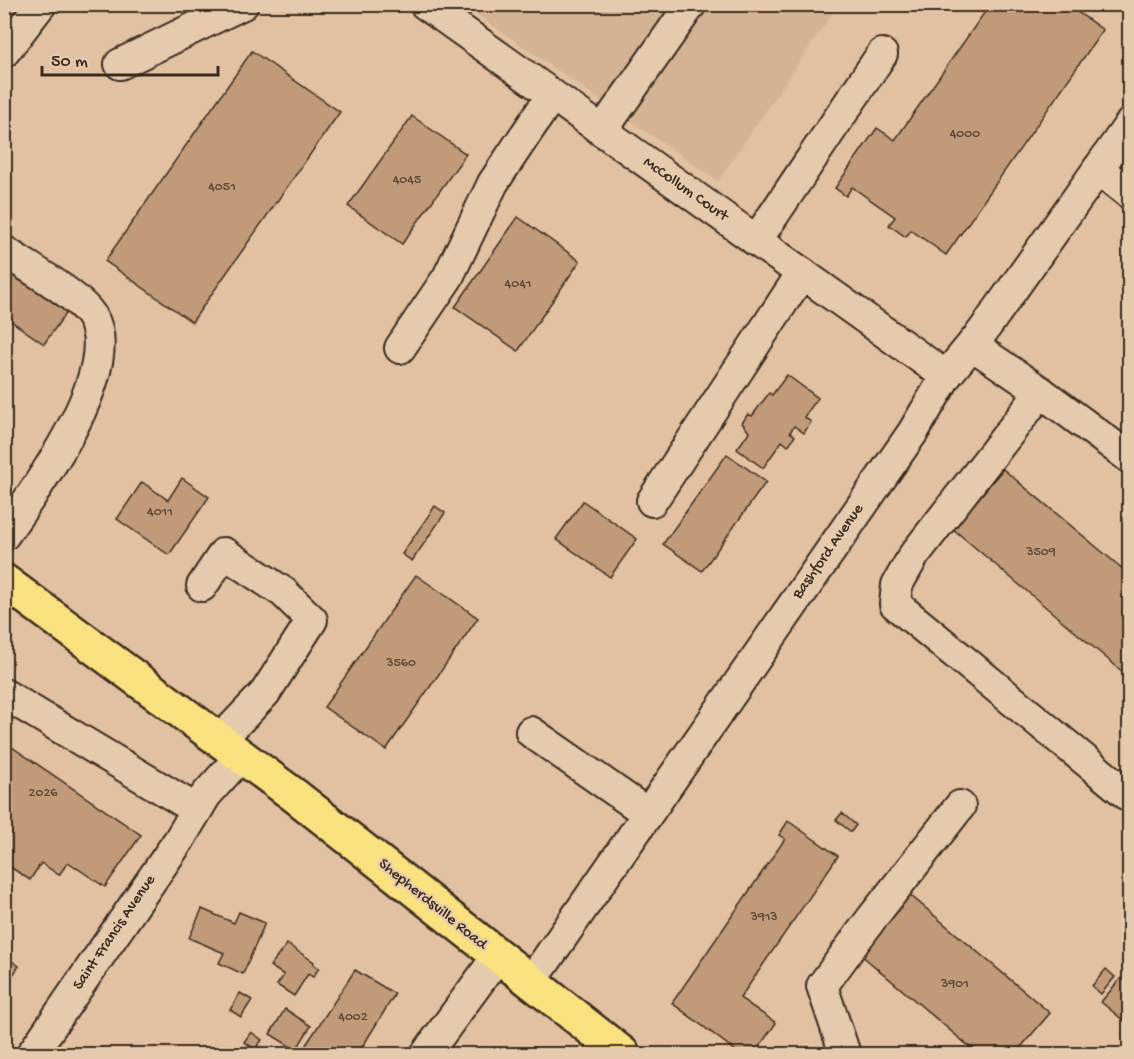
<svg xmlns="http://www.w3.org/2000/svg" width="1134" height="1059" font-family="'Gochi Hand',sans-serif">
<rect width="100%" height="100%" fill="#e1c1a2"/>
<filter id="ink" filterUnits="userSpaceOnUse"><feTurbulence type="fractalNoise" baseFrequency=".0167" numOctaves="2"/><feDisplacementMap in="SourceGraphic" scale="12" xChannelSelector="R" yChannelSelector="G"/><feConvolveMatrix kernelMatrix="1 2 1 2 8 2 1 2 1" color-interpolation-filters="sRGB"/></filter>
<g filter="url(#ink)">
<path fill="#d4b394" d="M 463,5 L 838,5 L 718,181 Z"/>
<g fill="#c19b79" stroke="#3b2a1e" stroke-width="1.5">
<path d="M 981,4 L 1066,4 L 1103,30 L 946,255 L 911,230 L 906,237 L 889,225 L 895,217 L 852,187 L 846,196 L 835,188 L 877,128 L 895,140 L 987,9 Z"/>
<path d="M 252,51 L 340,112 L 192,322 L 105,261 Z"/>
<path d="M 412,116 L 466,154 L 402,244 L 348,206 Z"/>
<path d="M 518,217 L 580,261 L 518,351 L 455,307 Z"/>
<path d="M 4,266 L 68,310 L 44,344 L 4,316 Z"/>
<path d="M 787,375 L 818,398 L 804,417 L 811,422 L 804,433 L 794,426 L 790,432 L 795,436 L 788,446 L 782,441 L 763,468 L 737,449 L 749,432 L 742,423 L 748,414 L 752,416 L 769,393 L 772,395 Z"/>
<path d="M 727,454 L 766,482 L 702,571 L 663,544 Z"/>
<path d="M 1003,469 L 1130,575 L 1130,678 L 953,529 Z"/>
<path d="M 182,478 L 209,497 L 169,555 L 117,519 L 142,482 L 168,500 Z"/>
<path d="M 583,501 L 637,539 L 610,577 L 556,539 Z"/>
<path d="M 435,506 L 445,513 L 412,561 L 402,554 Z"/>
<path d="M 416,575 L 478,618 L 386,750 L 324,707 Z"/>
<path d="M 9,745 L 141,835 L 105,887 L 68,862 L 59,875 L 41,863 L 30,880 L 4,863 L 4,752 Z"/>
<path d="M 842,813 L 856,825 L 851,832 L 836,820 Z"/>
<path d="M 788,821 L 838,856 L 740,998 L 776,1023 L 754,1054 L 740,1054 L 672,1003 L 785,839 L 779,835 Z"/>
<path d="M 910,895 L 1050,1013 L 1015,1054 L 978,1054 L 860,954 Z"/>
<path d="M 202,909 L 234,923 L 239,912 L 265,923 L 243,974 L 219,963 L 224,953 L 189,938 Z"/>
<path d="M 287,944 L 314,962 L 313,964 L 319,968 L 313,977 L 308,974 L 294,996 L 277,985 L 284,975 L 270,966 Z"/>
<path d="M 4,956 L 19,966 L 5,987 L 4,987 Z"/>
<path d="M 1106,969 L 1115,977 L 1101,994 L 1092,986 Z"/>
<path d="M 355,970 L 395,994 L 359,1052 L 363,1054 L 300,1054 Z"/>
<path d="M 1121,978 L 1130,986 L 1130,1026 L 1101,1002 Z"/>
<path d="M 240,993 L 252,1000 L 241,1017 L 230,1010 Z"/>
<path d="M 285,1009 L 311,1026 L 296,1050 L 270,1034 Z"/>
<path d="M 251,1032 L 262,1040 L 255,1049 L 244,1042 Z"/>
</g>
<g fill="none" stroke-linecap="round" stroke-linejoin="round">
<g stroke="#3b2a1e" stroke-width="34">
<g id="minor">
<path d="M 425,4 L 946,376"/>
<path d="M 4,52 L 41,4"/>
<path d="M 120,64 L 243,4"/>
<path d="M 602,131 L 691,4"/>
<path d="M 1098,169 L 1130,194"/>
<path d="M 756,241 L 882,54"/>
<path d="M 4,251 C 27,267 79,295 92,317 C 124,369 35,491 4,535"/>
<path d="M 972,345 L 1041,392 L 1130,458"/>
<path d="M 400,348 L 448,277 L 493,183 L 552,95"/>
<path d="M 1041,392 L 914,555 L 897,585 L 895,604 L 1130,797"/>
<path d="M 652,501 L 802,273"/>
<path d="M 202,586 L 224,553 L 283,592 L 312,620 L 265,693 L 220,740"/>
<path d="M 4,694 L 197,810"/>
<path d="M 531,732 L 647,813"/>
<path d="M 531,982 L 913,432 L 946,376 L 983,331 L 1130,124"/>
<path d="M 32,1054 L 179,840 L 206,795 L 241,756"/>
<path d="M 426,1054 L 497,957"/>
<path d="M 845,1054 L 822,986 L 872,918 L 960,806"/>
</g>
</g>
<g stroke="#3b2a1e" stroke-width="38">
<path id="major" d="M 4,581 L 294,795 L 623,1054"/>
</g>
<use href="#minor" stroke="#e5caad" stroke-width="30"/>
<use href="#major" stroke="#fae180" stroke-width="33"/>
</g>
</g>
<g text-anchor="middle" dominant-baseline="central" stroke-width="4.5" stroke-linejoin="round" paint-order="stroke">
<g font-size="14" fill="#5c4635">
<text x="965" y="134">4000</text>
<text x="407" y="180">4045</text>
<text x="222" y="187">4051</text>
<text x="518" y="284">4041</text>
<text x="160" y="512">4011</text>
<text x="1041" y="552">3509</text>
<text x="401" y="663">3560</text>
<text x="43" y="793">2026</text>
<text x="764" y="917">3913</text>
<text x="955" y="984">3901</text>
<text x="353" y="1017">4002</text>
</g>
<g font-size="16" fill="#3b2a1e" stroke="#e5caad">
<text transform="translate(685 190) rotate(35)">McCollum Court</text>
<text transform="translate(829 552) rotate(-55)">Bashford Avenue</text>
<text transform="translate(432 905) rotate(39)">Shepherdsville Road</text>
<text transform="translate(115 933) rotate(-56)">Saint Francis Avenue</text>
</g>
</g>
<rect width="1134" height="1059" fill="none" stroke="#e5caad" stroke-width="24"/>
<rect x="12" y="12" width="1110" height="1035" fill="none" stroke="#3b2a1e" stroke-width="2" filter="url(#ink)"/>
<path d="M42 66v9h176v-9" fill="none" stroke="#3b2a1e" stroke-width="3"/>
<text x="51" y="66" font-size="18" fill="#3b2a1e" stroke="#e5caad" stroke-width="4.5" paint-order="stroke">50 m</text>
</svg>
